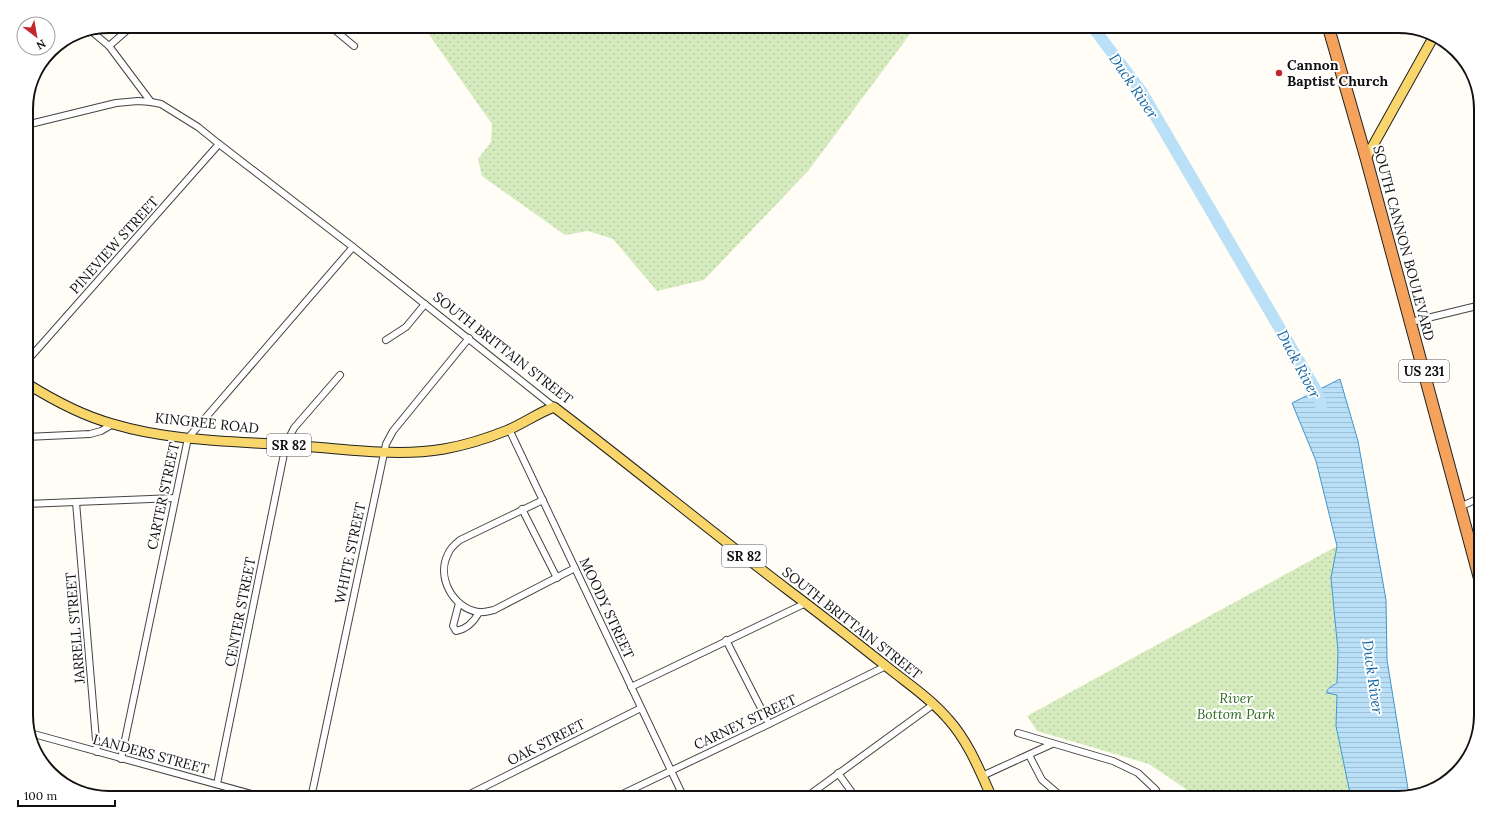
<svg xmlns="http://www.w3.org/2000/svg" width="1507" height="824" font-family="Lora,serif">
<defs>
<pattern id="grass-dots" width="8" height="8" patternUnits="userSpaceOnUse"><rect width="8" height="8" fill="#d5ebbd"/><path d="M2 2h.1M6 6h.1" fill="none" stroke="#b6c8a1" stroke-width="1.8" stroke-linecap="round"/></pattern>
<pattern id="water-rules" width="6" height="5" patternUnits="userSpaceOnUse"><rect width="6" height="5" fill="#b9e0f7"/><path d="M0 2.5h6" fill="none" stroke="#9ebfd3"/></pattern>
</defs>
<rect width="100%" height="100%" fill="#fffdf5"/>
<g fill="url(#grass-dots)">
<path d="M 423,26 L 916,26 L 808,171 L 704,280 L 657,291 L 613,239 L 588,231 L 565,235 L 482,176 L 478,159 L 491,142 L 492,124 Z"/>
<path d="M 1337,546 L 1331,578 L 1338,651 L 1337,683 L 1327,689 L 1327,693 L 1337,694 L 1336,726 L 1351,798 L 1199,798 L 1149,764 L 1037,731 L 1027,716 Z"/>
</g>
<path fill="url(#water-rules)" stroke="#3f96cf" d="M 1340,379 L 1358,441 L 1386,600 L 1387,660 L 1409,795 L 1398,798 L 1351,798 L 1336,726 L 1337,695 L 1327,693 C 1326,688 1333,686 1337,683 L 1338,651 L 1331,578 L 1337,546 L 1316,461 L 1292,403 Z"/>
<g fill="none" stroke-linecap="round" stroke-linejoin="round">
<path stroke="#b9e0f7" stroke-width="12" d="M 1092,26 L 1141,91 L 1317,392 L 1321,406"/>
<g stroke="#444" stroke-width="8">
<g id="street">
<path d="M 330,26 L 354,46"/>
<path d="M 90,30 L 109,46 L 151,102"/>
<path d="M 109,46 L 132,26"/>
<path d="M 26,125 L 116,103 L 138,101 L 151,102 L 161,104 L 198,127 L 219,144 L 353,247 L 554,407"/>
<path d="M 1411,322 L 1481,305"/>
<path d="M 386,340 L 406,327 L 425,304"/>
<path d="M 26,362 L 219,144"/>
<path d="M 509,429 L 684,798"/>
<path d="M 26,437 L 90,434 L 101,431 L 113,424"/>
<path d="M 543,500 L 460,540 C 455,544 450,548 448,554 C 436,577 453,608 478,612 C 483,613 489,611 494,610 L 575,568"/>
<path d="M 76,502 L 97,752"/>
<path d="M 26,504 L 175,498"/>
<path d="M 1460,507 L 1481,497"/>
<path d="M 522,509 L 557,578"/>
<path d="M 459,603 L 453,626 L 456,631 C 467,629 474,622 479,612"/>
<path d="M 726,640 L 769,724"/>
<path d="M 631,687 L 806,603"/>
<path d="M 30,733 L 266,798"/>
<path d="M 1018,733 L 1113,761 L 1138,773 L 1156,790 L 1160,798"/>
<path d="M 1029,755 L 1042,780 L 1063,798"/>
<path d="M 121,759 L 188,438 L 353,247"/>
<path d="M 838,773 L 856,798"/>
<path d="M 982,776 L 1052,744"/>
<path d="M 217,784 L 286,444 L 294,428 L 340,375"/>
<path d="M 311,798 L 386,444 L 393,431 L 469,338"/>
<path d="M 462,798 L 641,708"/>
<path d="M 614,798 L 769,724 L 886,666"/>
<path d="M 805,798 L 934,704"/>
</g>
</g>
<g stroke="#222" stroke-width="11">
<g id="primary">
<path d="M 1366,158 L 1434,36"/>
<path d="M 26,383 C 53,400 83,416 113,424 C 173,442 238,441 300,446 C 348,449 397,457 444,449 C 467,445 488,438 508,430 C 524,423 538,413 554,407 C 633,467 709,530 788,590 C 823,616 857,643 891,670 C 910,685 932,700 948,719 C 968,741 980,771 992,798"/>
</g>
</g>
<g stroke="#222" stroke-width="13">
<path id="highway" d="M 1328,26 L 1366,158 L 1481,584"/>
</g>
<use href="#street" stroke="#fff" stroke-width="6"/>
<use href="#primary" stroke="#f9d66b" stroke-width="9"/>
<use href="#highway" stroke="#f5a25d" stroke-width="11"/>
</g>
<circle fill="#c4262e" stroke="#fff" stroke-width="1.5" cx="1279" cy="73" r="4"/>
<g text-anchor="middle" dominant-baseline="central" stroke-width="4" stroke-linejoin="round" paint-order="stroke">
<g fill="#fff" stroke="#585858" stroke-width="1">
<rect x="1399" y="360" width="50" height="22" rx="3"/>
<rect x="267" y="434" width="44" height="22" rx="3"/>
<rect x="722" y="545" width="44" height="22" rx="3"/>
</g>
<g font-size="13" font-weight="bold" fill="#111">
<text x="1424" y="371">US 231</text>
<text x="289" y="445">SR 82</text>
<text x="744" y="556">SR 82</text>
</g>
<g font-size="14" font-weight="bold" fill="#111" stroke="#fff" text-anchor="start">
<text x="1287" y="65">Cannon<tspan x="1287" dy="16">Baptist Church</tspan></text>
</g>
<g font-size="14" fill="#111" stroke="#fff">
<text transform="translate(1404 243) rotate(75)">SOUTH CANNON BOULEVARD</text>
<text transform="translate(114 245) rotate(-48)">PINEVIEW STREET</text>
<text transform="translate(503 348) rotate(38)">SOUTH BRITTAIN STREET</text>
<text transform="translate(207 423) rotate(6)">KINGREE ROAD</text>
<text transform="translate(163 496) rotate(-78)">CARTER STREET</text>
<text transform="translate(350 553) rotate(-78)">WHITE STREET</text>
<text transform="translate(607 608) rotate(65)">MOODY STREET</text>
<text transform="translate(240 612) rotate(-79)">CENTER STREET</text>
<text transform="translate(852 623) rotate(38)">SOUTH BRITTAIN STREET</text>
<text transform="translate(75 628) rotate(-95)">JARRELL STREET</text>
<text transform="translate(745 722) rotate(-25)">CARNEY STREET</text>
<text transform="translate(546 742) rotate(-27)">OAK STREET</text>
<text transform="translate(151 754) rotate(15)">LANDERS STREET</text>
</g>
<g font-size="14" font-style="italic" fill="#2f6b1f" stroke="#fff">
<text x="1236" y="698">River<tspan x="1236" dy="16">Bottom Park</tspan></text>
</g>
<g font-size="15" font-style="italic" fill="#1768a6" stroke="#fff">
<text transform="translate(1134 86) rotate(56)">Duck River</text>
<text transform="translate(1299 364) rotate(62)">Duck River</text>
<text transform="translate(1373 677) rotate(82)">Duck River</text>
</g>
</g>
<path d="M0 0H1507V824H0ZM109 33H1398A76 76 0 0 1 1474 109V715A76 76 0 0 1 1398 791H109A76 76 0 0 1 33 715V109A76 76 0 0 1 109 33Z" fill="#fff" fill-rule="evenodd"/>
<path fill="none" stroke="#111" stroke-width="2" d="M109 33H1398A76 76 0 0 1 1474 109V715A76 76 0 0 1 1398 791H109A76 76 0 0 1 33 715V109A76 76 0 0 1 109 33Z"/>
<g transform="translate(36 36) rotate(149)"><circle r="19" fill="#ffffff" stroke="#a0a0a0"/>
<path d="M0-3L7 15L0 10L-7 15Z" fill="#c4262e"/>
<text y="-6" font-size="11" font-weight="bold" text-anchor="middle" fill="#111111">N</text>
</g>
<path d="M18 800v6h97v-6" fill="none" stroke="#111111" stroke-width="2"/>
<text x="24" y="800" font-size="12" fill="#111111" stroke="#ffffff" stroke-width="3" paint-order="stroke">100 m</text>
</svg>
